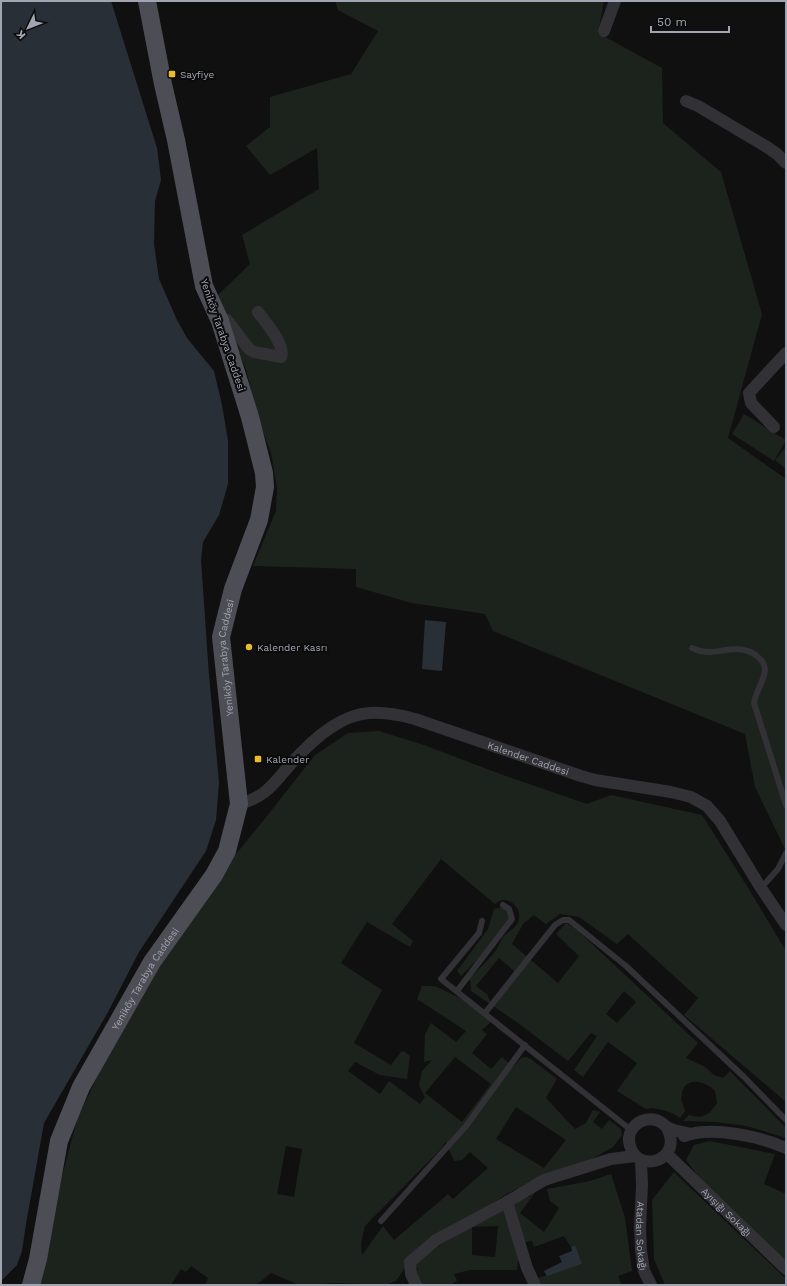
<svg xmlns="http://www.w3.org/2000/svg" width="787" height="1286" font-family="'Work Sans',sans-serif">
<rect width="100%" height="100%" fill="#101011"/>
<g fill="#1c231d" fill-rule="evenodd">
<path d="M 335,1 L 604,1 L 598,33 L 662,68 L 663,123 L 721,172 L 762,314 L 728,438 L 786,479 L 786,851 L 755,787 L 745,734 L 493,631 L 485,614 L 412,603 L 356,587 L 356,569 L 253,566 L 276,511 L 277,488 L 271,453 L 258,419 L 246,369 L 221,315 L 218,295 L 250,264 L 242,235 L 319,189 L 317,148 L 270,175 L 246,146 L 270,127 L 270,97 L 351,74 L 378,31 L 338,10 Z"/>
<path d="M 744,414 L 786,440 L 774,461 L 732,434 Z"/>
<path d="M 786,447 L 786,469 L 775,460 Z"/>
<path d="M 379,731 L 424,745 L 503,775 L 587,804 L 611,795 L 702,815 L 750,891 L 786,951 L 786,1102 L 684,1015 L 698,998 L 628,934 L 617,944 L 579,917 L 560,914 L 546,924 L 534,915 L 523,924 L 512,944 L 558,983 L 579,956 L 556,934 L 566,923 L 577,930 L 698,1043 L 686,1058 L 705,1067 L 714,1075 L 723,1078 L 730,1071 L 786,1128 L 786,1138 L 747,1126 L 716,1122 L 683,1121 L 689,1115 C 703,1119 708,1116 717,1103 L 715,1091 C 706,1081 687,1076 682,1092 C 682,1094 681,1097 681,1099 C 682,1102 684,1107 685,1111 L 680,1118 L 674,1114 L 666,1111 L 653,1108 L 646,1109 L 617,1091 L 637,1063 L 608,1042 L 583,1077 L 574,1070 L 597,1036 L 591,1033 L 568,1061 L 518,1023 L 471,991 L 470,978 C 477,970 487,962 494,953 C 498,948 500,942 503,937 C 507,932 514,930 517,924 C 526,910 507,892 495,904 L 441,859 L 392,924 L 413,941 L 410,947 L 367,922 L 341,963 L 382,990 L 354,1043 L 391,1065 L 401,1052 L 404,1051 L 410,1056 L 407,1079 L 380,1075 L 355,1062 L 348,1071 L 380,1094 L 389,1081 L 420,1104 L 425,1097 L 419,1085 L 422,1071 L 432,1060 L 424,1062 L 425,1034 L 431,1023 L 456,1042 L 466,1031 L 417,999 L 422,986 L 435,986 L 472,1004 L 493,1020 L 482,1030 L 487,1034 L 472,1053 L 491,1069 L 502,1057 L 513,1067 L 521,1058 L 526,1057 L 532,1060 L 557,1079 L 546,1098 L 575,1129 L 586,1123 L 593,1110 L 600,1112 L 593,1122 L 602,1129 L 609,1120 L 621,1129 L 622,1135 L 613,1147 L 590,1160 L 532,1181 L 507,1194 L 428,1243 L 407,1265 L 396,1281 L 385,1285 L 338,1283 L 299,1285 L 271,1273 L 260,1282 L 254,1285 L 205,1285 L 208,1278 L 191,1266 L 186,1272 L 181,1269 L 171,1285 L 33,1285 L 77,1120 L 128,1011 L 194,906 L 263,821 L 315,755 L 348,733 ZM 499,958 L 514,971 L 492,1005 L 487,994 L 476,986 ZM 624,991 L 636,1002 L 617,1023 L 606,1014 ZM 455,1057 L 491,1084 L 462,1122 L 425,1093 ZM 516,1107 L 566,1140 L 544,1168 L 496,1139 ZM 446,1142 L 454,1161 L 462,1160 L 470,1152 L 488,1168 L 453,1199 L 448,1194 L 446,1196 L 394,1240 L 383,1226 L 362,1255 L 361,1243 L 365,1226 L 438,1152 ZM 286,1146 L 302,1149 L 294,1197 L 277,1194 Z"/>
<path d="M 505,906 L 513,913 L 513,924 L 504,927 L 497,934 L 494,943 L 461,976 L 457,971 L 488,929 L 494,909 Z"/>
<path d="M 710,1141 L 775,1154 L 764,1184 L 786,1194 L 786,1263 L 707,1188 L 686,1160 L 694,1145 Z"/>
<path d="M 674,1172 L 786,1279 L 786,1285 L 665,1285 L 654,1259 L 652,1200 Z"/>
<path d="M 611,1174 L 625,1218 L 632,1271 L 618,1276 L 622,1285 L 542,1285 L 538,1278 L 582,1264 L 574,1245 L 571,1247 L 564,1236 L 534,1247 L 532,1241 L 520,1243 L 517,1270 L 470,1270 L 454,1274 L 457,1281 L 450,1285 L 418,1285 L 411,1272 L 418,1271 L 415,1263 C 449,1237 485,1218 522,1198 L 529,1197 L 536,1191 L 520,1213 L 544,1232 L 559,1208 L 550,1201 L 547,1189 L 590,1181 ZM 498,1226 L 495,1257 L 472,1255 L 472,1227 Z"/>
</g>
<g fill="#292f36">
<path d="M 1,1 L 111,1 L 157,148 L 161,180 L 155,201 L 154,244 L 159,279 L 177,320 L 187,338 L 214,371 L 222,405 L 228,441 L 228,484 L 219,515 L 203,542 L 201,560 L 209,675 L 219,782 L 216,820 L 206,851 L 139,952 L 108,1012 L 44,1123 L 26,1224 L 22,1251 L 17,1265 L 1,1281 Z"/>
<path d="M 425,620 L 446,622 L 442,671 L 422,669 Z"/>
<path d="M 575,1245 L 582,1264 L 547,1276 L 544,1271 L 562,1262 L 559,1256 L 572,1251 L 571,1247 Z"/>
</g>
<g fill="none" stroke-linecap="round" stroke-linejoin="round">
<g stroke="#313136" stroke-width="6">
<path d="M 692,648 C 698,651 703,652 710,652 C 727,651 744,644 758,657 C 762,661 765,664 765,670 C 764,681 756,691 754,703 L 786,805"/>
<path d="M 761,888 L 778,869 L 786,853"/>
<path d="M 482,921 L 479,933 L 441,979 L 631,1130"/>
<path d="M 457,991 L 512,919 L 509,909 L 503,905"/>
<path d="M 485,1013 L 555,925 L 563,920 L 569,920 L 626,966 L 744,1077 L 786,1120"/>
<path d="M 381,1221 L 466,1126 L 525,1045"/>
</g>
<g stroke="#313136" stroke-width="12">
<path d="M 604,31 L 615,1"/>
<path d="M 686,101 L 698,106 L 767,147 L 777,154 L 786,163"/>
<path d="M 220,321 L 227,320 L 249,349 L 254,352 L 281,357 C 286,345 265,322 258,312"/>
<path d="M 774,427 L 751,403 L 749,393 L 786,353"/>
<path id="s1" d="M 239,804 C 265,797 272,786 289,766 C 309,743 338,715 369,713 C 385,712 400,715 415,719 L 581,776 L 595,780 L 671,792 L 691,797 L 707,806 L 720,821 L 761,888 L 786,925"/>
<path d="M 667,1128 C 684,1160 638,1175 630,1146 C 628,1140 629,1134 632,1129 C 639,1119 653,1116 662,1123 C 664,1124 665,1126 667,1127 C 673,1131 684,1132 691,1134"/>
<path d="M 684,1136 C 712,1126 759,1136 786,1148"/>
<path id="s2" d="M 667,1154 L 786,1269"/>
<path id="s3" d="M 641,1160 L 642,1185 L 640,1228 L 641,1250 L 644,1271 L 651,1285"/>
<path d="M 507,1202 L 527,1268 L 535,1285"/>
<path d="M 416,1285 L 411,1274 L 410,1262 L 436,1240 L 507,1202 L 544,1180 L 611,1159 L 635,1156"/>
</g>
<path stroke="#4d4e55" stroke-width="18" id="s4" d="M 31,1285 L 38,1259 L 59,1141 L 81,1087 L 152,962 L 214,875 L 227,851 L 239,804 L 221,637 L 233,589 L 259,520 L 265,487 L 264,473 L 250,417 L 220,321 L 204,286 L 176,140 L 163,84 L 147,1"/>
</g>
<g fill="#eaba2f" stroke="#0b0b0c" stroke-width="1.5">
<rect x="168" y="70" width="8" height="8" rx="2"/>
<circle cx="249" cy="647" r="4"/>
<rect x="254" y="755" width="8" height="8" rx="2"/>
</g>
<g text-anchor="middle" dominant-baseline="central" stroke-width="4" stroke-linejoin="round" paint-order="stroke">
<g font-size="10" fill="#a1a5b1" stroke="#0b0b0c" text-anchor="start">
<text x="180" y="74">Sayfiye</text>
<text x="257" y="647">Kalender Kasrı</text>
<text x="266" y="759">Kalender</text>
</g>
<g font-size="10" fill="#a1a5b1" stroke="#0b0b0c">
<text transform="translate(223 335) rotate(71)">Yeniköy Tarabya Caddesi</text>
<text stroke="none"><textPath href="#s4" startOffset="679">Yeniköy Tarabya Caddesi</textPath></text>
<text stroke="none"><textPath href="#s1" startOffset="329">Kalender Caddesi</textPath></text>
<text stroke="none"><textPath href="#s4" startOffset="331">Yeniköy Tarabya Caddesi</textPath></text>
<text stroke="none"><textPath href="#s2" startOffset="83">Ayışığı Sokağı</textPath></text>
<text stroke="none"><textPath href="#s3" startOffset="76">Atadan Sokağı</textPath></text>
</g>
</g>
<rect width="787" height="1286" fill="none" stroke="#a1a5b1" stroke-width="4"/>
<g transform="translate(28 28) rotate(227)" stroke="#0b0b0c" stroke-width="3" paint-order="stroke">
<path d="M0-3L7 15L0 10L-7 15Z" fill="#a1a5b1"/>
<text y="-6" font-size="11" font-weight="bold" text-anchor="middle" fill="#a1a5b1">K</text>
</g>
<path d="M651 26v6h78v-6" fill="none" stroke="#a1a5b1" stroke-width="2"/>
<text x="657" y="26" font-size="12" fill="#a1a5b1" stroke="#0b0b0c" stroke-width="3" paint-order="stroke">50 m</text>
</svg>
